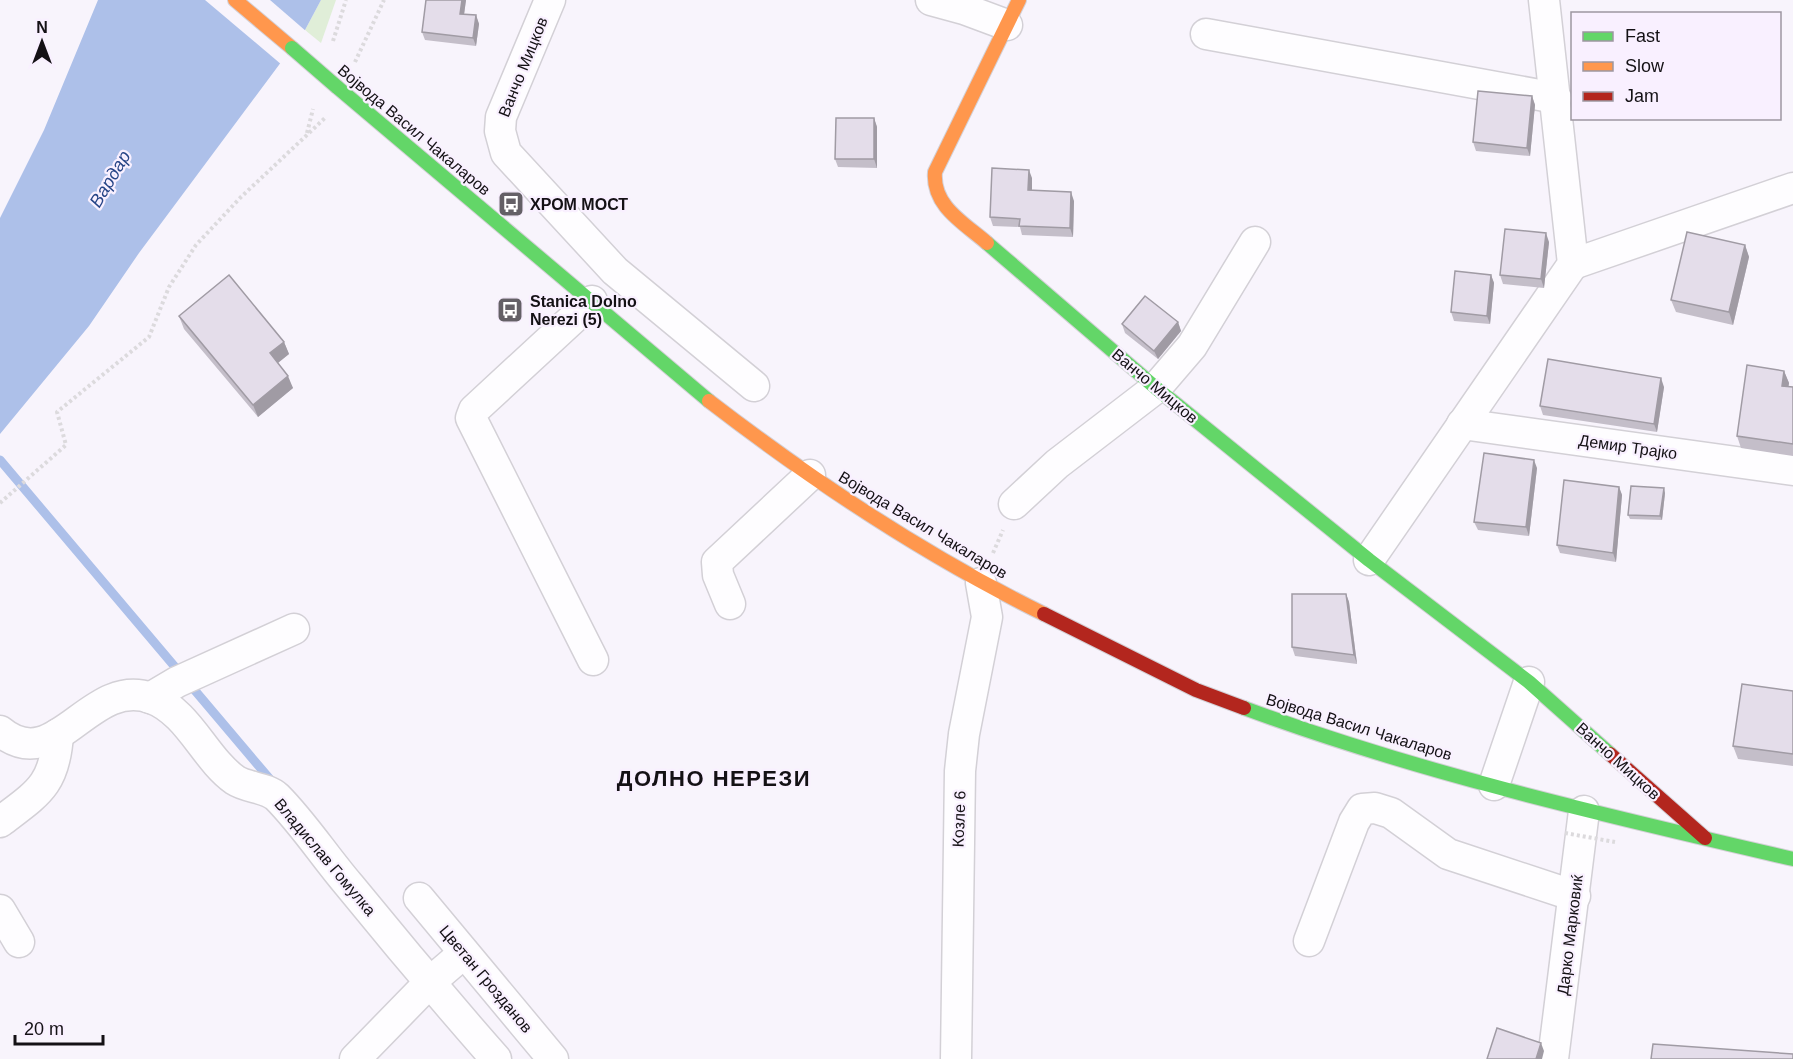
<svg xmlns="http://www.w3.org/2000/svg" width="1793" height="1059" font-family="Helvetica,sans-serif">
<rect width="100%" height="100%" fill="#f8f4fc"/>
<path fill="#e0eed8" d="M 321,0 L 336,0 L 321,43 L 305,30 Z"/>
<path fill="#adc0e9" d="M 98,0 L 321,0 L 305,30 L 139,253 L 89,326 L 0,434 L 0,218 L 44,130 Z"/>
<path fill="#f8f4fc" d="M 205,0 L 270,0 L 307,32 L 282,65 Z"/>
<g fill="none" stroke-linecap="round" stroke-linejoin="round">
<path stroke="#adc0e9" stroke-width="9" d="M 0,460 L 274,784"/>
<g stroke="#d3d0d6" stroke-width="33">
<g id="street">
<path d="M 550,0 L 501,117 L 500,131 L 506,153 L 615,271 L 754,386"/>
<path d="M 931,0 L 964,9 L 1007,25"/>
<path d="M 1206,34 L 1556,98"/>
<path d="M 1573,264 L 1793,188"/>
<path d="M 592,301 L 474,410 L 471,418 L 593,660"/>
<path d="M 1462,424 L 1793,470"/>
<path d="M 1014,504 L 1057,464 L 1156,388 L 1192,346 L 1255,242"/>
<path d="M 1369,560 L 1573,264 L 1544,0"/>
<path d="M 730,604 L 718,575 L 717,562 L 810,475"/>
<path d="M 150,698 L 177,682 L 294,629"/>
<path d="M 0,731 C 56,778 89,676 151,698 C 189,712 204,758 235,780 C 247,788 266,787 277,797 C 303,823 325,857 349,885 C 397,944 446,1002 496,1059"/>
<path d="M 1494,785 L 1529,682"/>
<path d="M 0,822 C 38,793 55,785 58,734"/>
<path d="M 419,898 L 553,1059"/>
<path d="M 0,910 L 19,942"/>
<path d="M 1309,941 L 1354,822 L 1362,809 L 1375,808 L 1391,813 L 1448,854 L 1575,896"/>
<path d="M 355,1059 L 429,983 L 464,953"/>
<path d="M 956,1059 L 960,771 L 964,734 L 987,617 L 981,583"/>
<path d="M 1553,1059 L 1584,811"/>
</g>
</g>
<g stroke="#d3d0d6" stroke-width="16">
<g id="fast">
<path d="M 337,87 L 709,401"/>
<path d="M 987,243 L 1156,388 L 1369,560 L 1529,682 L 1610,754"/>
<path d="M 1244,708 C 1422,774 1608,816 1793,859"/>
</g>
</g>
<g stroke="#d3d0d6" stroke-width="16">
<g id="slow">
<path d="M 235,0 L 292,48"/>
<path d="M 987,243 C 964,223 932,206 935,172 L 1019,0"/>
<path d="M 709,401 C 813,481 926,556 1044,614"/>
</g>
</g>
<g stroke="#d3d0d6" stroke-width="16">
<g id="jam">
<path d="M 1044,614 L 1196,690 L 1244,708"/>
<path d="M 1610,754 L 1705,838"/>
</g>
</g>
<g stroke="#dcdadd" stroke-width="4" stroke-dasharray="3 3" stroke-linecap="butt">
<path d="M 333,41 L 346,0"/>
<path d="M 355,62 L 384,0"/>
<path d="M 307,133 L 313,109"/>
<path d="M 0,503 L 66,445 L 57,412 L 149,337 L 169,287 L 196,245 L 240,198 L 326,117"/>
<path d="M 993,553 L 1003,530"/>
</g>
<use href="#street" stroke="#fefdff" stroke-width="30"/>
<use href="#fast" stroke="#63d668" stroke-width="14"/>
<use href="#slow" stroke="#ff974d" stroke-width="14"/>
<use href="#jam" stroke="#b3261e" stroke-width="14"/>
<g stroke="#d3d0d6" stroke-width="16" stroke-linecap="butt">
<path id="fast-bridge" d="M 292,48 L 337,87"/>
</g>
<path stroke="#dcdadd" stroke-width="4" stroke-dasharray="3 3" stroke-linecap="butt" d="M 1565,833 L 1615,842"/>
<use href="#fast-bridge" stroke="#63d668" stroke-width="14"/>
</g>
<g fill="#c4bec9">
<path d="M 426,0 L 466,0 L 464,14 L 476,15 L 479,24 L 476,46 L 425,40 L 422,32 Z"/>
<path d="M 1532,96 L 1535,105 L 1530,156 L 1476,151 L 1473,142 Z"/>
<path d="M 874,118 L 877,127 L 877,168 L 838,167 L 835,159 Z"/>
<path d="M 1032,178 L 1032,190 L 1074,201 L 1073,237 L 1022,235 L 1020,227 L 993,226 L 990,217 Z"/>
<path d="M 1549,242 L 1544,288 L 1503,284 L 1500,275 Z"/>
<path d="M 1745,245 L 1749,257 L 1733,325 L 1676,312 L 1671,300 Z"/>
<path d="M 1491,275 L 1494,283 L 1490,324 L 1454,321 L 1451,312 Z"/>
<path d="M 179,316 L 284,342 L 289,354 L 278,363 L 293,388 L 258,417 L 184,329 Z"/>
<path d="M 1178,322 L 1181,331 L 1158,359 L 1125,333 L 1122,324 Z"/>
<path d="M 1784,371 L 1789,383 L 1788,386 L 1793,387 L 1793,456 L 1741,448 L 1737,436 Z"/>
<path d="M 1664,387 L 1657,432 L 1543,415 L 1540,406 Z"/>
<path d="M 1537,468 L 1529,536 L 1478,530 L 1474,522 Z"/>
<path d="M 1619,487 L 1622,495 L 1616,562 L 1560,553 L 1557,545 Z"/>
<path d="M 1665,493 L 1662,520 L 1630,519 L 1628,515 Z"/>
<path d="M 1346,594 L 1349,602 L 1357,664 L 1295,656 L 1292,647 Z"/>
<path d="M 1793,691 L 1793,766 L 1738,759 L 1733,746 Z"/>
</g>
<g fill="#a09ba4">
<path d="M 462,0 L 466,0 L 463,22 L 460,14 Z"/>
<path d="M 476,15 L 479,24 L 476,46 L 473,38 Z"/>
<path d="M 1532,96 L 1535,105 L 1530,156 L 1527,148 Z"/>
<path d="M 874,118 L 877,127 L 877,168 L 874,159 Z"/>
<path d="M 1029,170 L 1032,178 L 1032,199 L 1028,190 Z"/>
<path d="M 1071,192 L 1074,201 L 1073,237 L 1070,228 Z"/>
<path d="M 1546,233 L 1549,242 L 1544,288 L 1541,279 Z"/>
<path d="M 1745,245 L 1749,257 L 1733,325 L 1729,312 Z"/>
<path d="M 1491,275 L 1494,283 L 1490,324 L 1487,316 Z"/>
<path d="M 1178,322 L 1181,331 L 1158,359 L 1154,351 Z"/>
<path d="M 284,342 L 289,354 L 274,366 L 270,353 Z"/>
<path d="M 1784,371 L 1789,383 L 1787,398 L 1782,386 Z"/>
<path d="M 288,376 L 293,388 L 258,417 L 253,405 Z"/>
<path d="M 1661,378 L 1664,387 L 1657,432 L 1654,424 Z"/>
<path d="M 1534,460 L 1537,468 L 1529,536 L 1526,527 Z"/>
<path d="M 1619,487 L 1622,495 L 1616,562 L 1613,553 Z"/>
<path d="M 1664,488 L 1665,493 L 1662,520 L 1660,516 Z"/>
<path d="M 1346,594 L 1349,602 L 1357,664 L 1354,655 Z"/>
<path d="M 1541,1043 L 1544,1051 L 1542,1059 L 1536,1059 Z"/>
</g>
<g fill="#e4ddea" stroke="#a09ba4" stroke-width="1.5">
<path d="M 426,0 L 462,0 L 460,14 L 476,15 L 473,38 L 422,32 Z"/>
<path d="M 1478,91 L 1532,96 L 1527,148 L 1473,142 Z"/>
<path d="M 836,118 L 874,118 L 874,159 L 835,159 Z"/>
<path d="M 992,168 L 1029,170 L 1028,190 L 1071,192 L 1070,228 L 1019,226 L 1020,219 L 990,217 Z"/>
<path d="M 1505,229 L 1546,233 L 1541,279 L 1500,275 Z"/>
<path d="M 1687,232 L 1745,245 L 1729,312 L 1671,300 Z"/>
<path d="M 1455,271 L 1491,275 L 1487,316 L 1451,312 Z"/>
<path d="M 229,275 L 284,342 L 270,353 L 288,376 L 253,405 L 179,316 Z"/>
<path d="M 1145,296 L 1178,322 L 1154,351 L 1122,324 Z"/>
<path d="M 1548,359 L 1661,378 L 1654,424 L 1540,406 Z"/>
<path d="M 1747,365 L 1784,371 L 1782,386 L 1793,387 L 1793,444 L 1737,436 Z"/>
<path d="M 1484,453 L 1534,460 L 1526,527 L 1474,522 Z"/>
<path d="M 1564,480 L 1619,487 L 1613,553 L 1557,545 Z"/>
<path d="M 1631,486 L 1664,488 L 1660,516 L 1628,515 Z"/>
<path d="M 1292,594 L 1346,594 L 1354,655 L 1292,647 Z"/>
<path d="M 1742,684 L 1793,691 L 1793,754 L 1733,746 Z"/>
<path d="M 1497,1028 L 1541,1043 L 1536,1059 L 1487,1059 Z"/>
<path d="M 1653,1044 L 1793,1054 L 1793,1059 L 1651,1059 Z"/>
</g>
<defs>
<g id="bus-square" transform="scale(1.35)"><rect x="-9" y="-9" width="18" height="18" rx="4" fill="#646066" stroke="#f9f0ff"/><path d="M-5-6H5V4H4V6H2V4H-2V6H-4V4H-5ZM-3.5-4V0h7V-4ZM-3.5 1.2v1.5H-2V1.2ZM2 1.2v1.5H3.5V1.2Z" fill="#fff"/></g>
</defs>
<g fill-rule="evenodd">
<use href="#bus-square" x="511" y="204"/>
<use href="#bus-square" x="510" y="310"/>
</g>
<g text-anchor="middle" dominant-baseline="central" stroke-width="4.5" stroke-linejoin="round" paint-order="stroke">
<g font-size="16" fill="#141115" stroke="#f9f0ff">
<text transform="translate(523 67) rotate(-68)">Ванчо Мицков</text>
<text transform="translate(414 130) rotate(40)">Војвода Васил Чакаларов</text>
<text transform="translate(1155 386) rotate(40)">Ванчо Мицков</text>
<text transform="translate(1628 447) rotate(8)">Демир Трајко</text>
<text transform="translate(923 525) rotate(31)">Војвода Васил Чакаларов</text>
<text transform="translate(1359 727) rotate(17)">Војвода Васил Чакаларов</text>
<text transform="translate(1618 761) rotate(42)">Ванчо Мицков</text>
<text transform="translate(959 819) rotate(-88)">Козле 6</text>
<text transform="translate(325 857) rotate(50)">Владислав Гомулка</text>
<text transform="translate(1570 935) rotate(-83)">Дарко Марковиќ</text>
<text transform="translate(486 979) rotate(50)">Цветан Грозданов</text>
</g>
<g font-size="16" font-weight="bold" fill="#141115" stroke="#f9f0ff" text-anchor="start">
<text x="530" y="204">ХРОМ МОСТ</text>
<text x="530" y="301">Stanica Dolno<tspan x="530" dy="18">Nerezi (5)</tspan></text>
</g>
<g font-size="18" font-style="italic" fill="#274587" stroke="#f9f0ff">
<text transform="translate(110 179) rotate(-59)">Вардар</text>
</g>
<g font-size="22" font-weight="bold" letter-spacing="1.5" fill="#141115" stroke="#f9f0ff">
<text x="714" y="778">ДОЛНО НЕРЕЗИ</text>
</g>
</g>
<rect x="1571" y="12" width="210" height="108" fill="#f9f0ff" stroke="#9d97a1" stroke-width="1.5"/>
<rect x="1583" y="32" width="30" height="9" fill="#63d668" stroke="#9d97a1" stroke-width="1.5"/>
<text x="1625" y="42" font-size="18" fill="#141115">Fast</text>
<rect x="1583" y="62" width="30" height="9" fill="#ff974d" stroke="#9d97a1" stroke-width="1.5"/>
<text x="1625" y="72" font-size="18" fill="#141115">Slow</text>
<rect x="1583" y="92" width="30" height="9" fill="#b3261e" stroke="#9d97a1" stroke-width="1.5"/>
<text x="1625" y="102" font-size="18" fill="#141115">Jam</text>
<g transform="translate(42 42)" stroke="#f9f0ff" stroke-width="4.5" paint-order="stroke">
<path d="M0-4.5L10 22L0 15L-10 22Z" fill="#141115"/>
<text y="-9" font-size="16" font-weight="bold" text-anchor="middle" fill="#141115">N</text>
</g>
<path d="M15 1035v9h88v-9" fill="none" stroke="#141115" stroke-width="3"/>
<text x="24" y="1035" font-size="18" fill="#141115" stroke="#f9f0ff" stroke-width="4.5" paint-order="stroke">20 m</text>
</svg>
